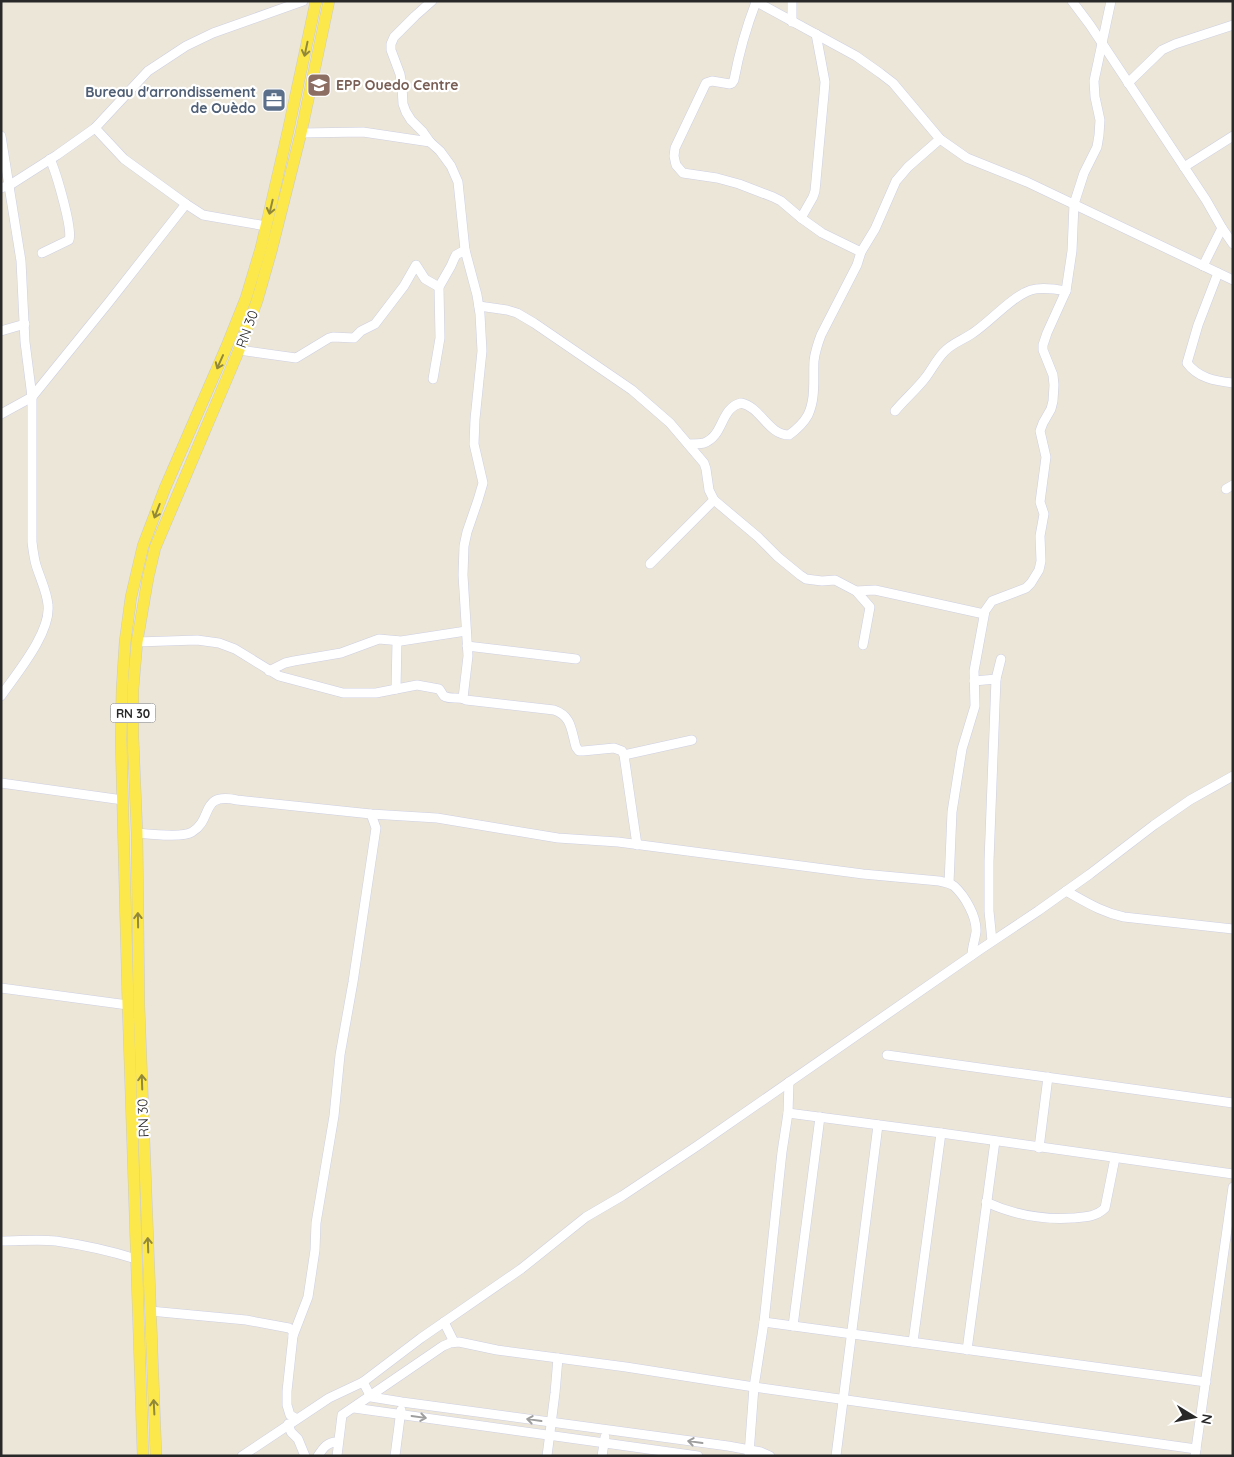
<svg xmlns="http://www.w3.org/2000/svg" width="1234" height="1457" font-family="Quicksand,sans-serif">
<rect width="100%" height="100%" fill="#ece6d8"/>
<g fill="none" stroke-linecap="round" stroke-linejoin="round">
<g stroke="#cdcfe3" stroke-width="10">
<g id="minor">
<path d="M 432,1 L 415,16 L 394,37 L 391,44 L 391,50 L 400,74 L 402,86 L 403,104 L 406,112 L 411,120 L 423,132 L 430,142 L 440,151 L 451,166 L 458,182 L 465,250 L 477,295 L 480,314 L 482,351 L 475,419 L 474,444 L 483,483 L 478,500 L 467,532 L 464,546 L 463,575 L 468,656 L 463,698"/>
<path d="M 755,1 L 856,56 L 880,73 L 893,83 L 940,139 L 967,158 L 1027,182 L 1233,280"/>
<path d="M 1072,1 L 1090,25 L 1206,200 L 1222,228 L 1233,244"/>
<path d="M 756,2 C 746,28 739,53 734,80 L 732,83 L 730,84 L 712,81 L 706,83 L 675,148 L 674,156 L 676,165 L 683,173 L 717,178 L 739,184 L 773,197 L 781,201 L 801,218 L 822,233 L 861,252"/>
<path d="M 792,22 L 792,1"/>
<path d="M 1128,83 L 1162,50 L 1175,44 L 1233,25"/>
<path d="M 95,128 L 124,159 L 186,204 L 203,215 L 266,226"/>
<path d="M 301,133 L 363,132 L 430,142"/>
<path d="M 1,136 L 21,261 L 25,342 L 32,397 L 32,542 C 33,550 34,558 36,565 C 40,578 47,592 48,605 C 51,633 16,674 1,696"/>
<path d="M 1184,167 L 1233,136"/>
<path d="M 1,188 L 10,185 L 57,155 L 95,128 L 148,71 L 186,46 L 213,33 L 303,1"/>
<path d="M 801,218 L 813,197 L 815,191 L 824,94 L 825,82 L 816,34"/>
<path d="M 42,253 L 69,240 C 73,229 56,172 50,159"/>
<path d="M 1203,266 L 1222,228"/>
<path d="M 1218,273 L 1198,325 L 1187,363 C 1198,378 1215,381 1233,383"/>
<path d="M 479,306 L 507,310 L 517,313 L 534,323 L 632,390 L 670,423 L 704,463 L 706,469 L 709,490 L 714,500 L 758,537 L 778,557 L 800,575 L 806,579 L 822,581 L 835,580 L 856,591 L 875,590 L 984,614"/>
<path d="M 1,331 L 25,324"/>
<path d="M 239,350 L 296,358 L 329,338 L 333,337 L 354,338 L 361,331 L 375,324 L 404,286 L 416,265 L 425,279 L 439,287"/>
<path d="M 433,379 L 440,338 L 439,287 L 451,266 L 454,259 L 456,255 L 465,250"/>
<path d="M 895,411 C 905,399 917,389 926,377 C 932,369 937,359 944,352 C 952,343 963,340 973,333 C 991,321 1011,297 1031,290 C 1042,287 1055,289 1066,291"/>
<path d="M 1,414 L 32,397 L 109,302 L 186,204"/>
<path d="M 688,444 C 693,444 699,444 704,443 C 724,436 720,408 741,403 C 761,407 768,435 789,435 C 796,430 803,424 808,415 C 816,398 813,379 814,361 C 815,352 818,343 821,335 L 857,265 L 861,252 L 875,229 L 896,181 L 908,167 L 940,139"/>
<path d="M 1226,489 L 1233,485"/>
<path d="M 650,564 L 714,500"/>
<path d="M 856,591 L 870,607 L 863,645"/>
<path d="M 137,642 L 197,640 L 219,643 L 235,649 L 279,676 L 343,693 L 376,693 L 417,685 L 439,689 C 441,691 442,694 444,696 C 450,700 460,696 466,700 L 554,710 C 572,716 571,730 576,747 L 579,751 L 583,751 L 614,748 L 622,751 L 624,755 L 637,845"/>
<path d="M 467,646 L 576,659"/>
<path d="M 269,671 L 285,663 L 294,661 L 341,653 L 379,639 L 401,641 L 466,631"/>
<path d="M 974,681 L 996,679 L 1001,659"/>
<path d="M 396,689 L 397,641"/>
<path d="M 624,755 L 692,740"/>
<path d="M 1,783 L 123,800"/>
<path d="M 137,833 C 149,834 183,838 192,832 C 214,819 199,792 237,800 L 371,814 L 437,818 L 558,838 L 618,842 L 863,874 L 939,881 C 944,882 950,883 954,886 C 965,896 977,917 976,932 C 975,940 972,947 972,955"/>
<path d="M 949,883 L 952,812 L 962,749 L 975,706 L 974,671 L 985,611 L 992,601 L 1026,588 L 1031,583 L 1039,570 L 1041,561 L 1040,536 L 1044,514 L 1040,502 L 1046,457 L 1040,431 L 1043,423 L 1051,409 L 1053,401 L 1054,385 L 1053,375 L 1043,350 L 1043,345 L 1047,333 L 1066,291 L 1072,251 L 1074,204 L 1084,173 L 1097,147 L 1099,135 L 1100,120 L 1095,97 L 1094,81 L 1111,1"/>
<path d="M 1066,891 C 1086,902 1101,912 1124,917 L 1233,929"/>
<path d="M 992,941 L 989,911 L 989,861 L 996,679"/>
<path d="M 1,988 L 128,1005"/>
<path d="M 887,1055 L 1233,1103"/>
<path d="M 788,1113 L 941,1133 L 1233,1174"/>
<path d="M 1039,1148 L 1048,1077"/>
<path d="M 986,1202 C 1014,1215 1042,1220 1073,1218 C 1085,1217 1096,1217 1105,1208 L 1115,1158"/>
<path d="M 1,1241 C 20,1241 38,1239 56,1241 C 83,1245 111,1251 136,1259"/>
<path d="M 150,1311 L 246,1320 L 289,1328 L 293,1331 L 293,1336"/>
<path d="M 444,1322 L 454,1342"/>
<path d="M 764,1322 L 1206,1382"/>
<path d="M 793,1326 L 820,1117"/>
<path d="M 913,1342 L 941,1133"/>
<path d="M 967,1350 L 995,1141"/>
<path d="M 363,1382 L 371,1397 L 402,1402 L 728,1446 L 761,1452 L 770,1456"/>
<path d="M 354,1408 L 698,1456"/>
<path d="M 297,1419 L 290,1415 L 287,1405 L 287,1391 L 293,1336 L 308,1297 L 315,1250 L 316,1223 L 334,1116 L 340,1055 L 353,982 L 376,828 L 371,814"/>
<path d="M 288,1424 L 291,1432 L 298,1439 L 305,1456"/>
<path d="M 749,1454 L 754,1387 L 764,1322 L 782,1152 L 788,1113 L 789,1082"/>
<path d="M 242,1456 L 329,1398 L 363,1382 L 421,1338 L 521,1269 L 586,1217 L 622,1196 L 697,1146 L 981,949 L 1038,911 L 1090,874 L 1154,825 L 1190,800 L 1233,776"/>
<path d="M 318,1456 C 323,1448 328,1441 338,1442"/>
<path d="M 337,1456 L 342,1415 L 443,1346 L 450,1343 L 459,1342 L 497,1350 L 626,1367 L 754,1387 L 1196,1449"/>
<path d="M 395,1456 L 401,1410"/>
<path d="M 547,1456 L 555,1393 L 558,1358"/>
<path d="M 602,1456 L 605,1437"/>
<path d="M 836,1456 L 878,1125"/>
<path d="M 1195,1456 L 1233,1187"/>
</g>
</g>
<g stroke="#cbcbcb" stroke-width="12">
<g id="major">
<path d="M 143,1456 L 128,1005 L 121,739 L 122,689 L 125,642 L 131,597 L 143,546 L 165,488 L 226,348 L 246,298 L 261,248 L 288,131 L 316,1"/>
<path d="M 156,1456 L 139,1006 L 137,833 L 133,738 L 133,689 L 137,642 L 148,578 L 155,548 L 239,350 L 257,301 L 271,252 L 301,133 L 329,1"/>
</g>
</g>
<use href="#minor" stroke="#fff" stroke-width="9"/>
<use href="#major" stroke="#fde84c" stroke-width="11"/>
</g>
<defs><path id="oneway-shaft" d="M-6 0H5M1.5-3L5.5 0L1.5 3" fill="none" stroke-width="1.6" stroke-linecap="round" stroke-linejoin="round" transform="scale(1.25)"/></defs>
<g stroke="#92883a">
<use href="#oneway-shaft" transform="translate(306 49) rotate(102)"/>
<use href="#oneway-shaft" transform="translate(271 207) rotate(103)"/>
<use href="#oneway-shaft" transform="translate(220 362) rotate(114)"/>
<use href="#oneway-shaft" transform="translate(157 511) rotate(111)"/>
<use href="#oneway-shaft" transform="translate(138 920) rotate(-91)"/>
<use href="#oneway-shaft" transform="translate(142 1082) rotate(-92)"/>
<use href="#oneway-shaft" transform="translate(148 1245) rotate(-92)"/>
<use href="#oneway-shaft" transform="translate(154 1407) rotate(-93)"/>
</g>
<g stroke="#9e9e9e">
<use href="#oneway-shaft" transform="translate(419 1417) rotate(8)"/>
<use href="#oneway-shaft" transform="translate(534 1420) rotate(-172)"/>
<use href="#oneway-shaft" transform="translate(695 1442) rotate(-172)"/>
</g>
<defs>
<g id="school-square" transform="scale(1.25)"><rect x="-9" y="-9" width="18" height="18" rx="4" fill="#8d6e63" stroke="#fff"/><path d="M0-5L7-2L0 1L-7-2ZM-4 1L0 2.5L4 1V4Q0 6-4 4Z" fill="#fff"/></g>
<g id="office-square" transform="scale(1.25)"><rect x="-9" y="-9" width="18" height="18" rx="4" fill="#5c6f8a" stroke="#fff"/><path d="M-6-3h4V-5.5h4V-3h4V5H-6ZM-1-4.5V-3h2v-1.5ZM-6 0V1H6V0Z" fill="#fff"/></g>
</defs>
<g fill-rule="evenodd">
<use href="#school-square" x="319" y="85"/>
<use href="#office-square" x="274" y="100"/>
</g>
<g text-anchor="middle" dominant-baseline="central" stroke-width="4.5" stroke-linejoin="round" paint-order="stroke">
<rect fill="#fff" stroke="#686868" stroke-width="1" x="110.5" y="703.5" width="45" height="19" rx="4"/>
<g font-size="12" font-weight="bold" fill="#282828">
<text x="133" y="713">RN 30</text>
</g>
<g font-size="14" font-weight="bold" fill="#785e54" stroke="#fff" text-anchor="start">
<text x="336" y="85">EPP Ouedo Centre</text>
</g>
<g font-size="14" font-weight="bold" fill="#4e5e75" stroke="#fff" text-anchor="end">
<text x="256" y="92">Bureau d'arrondissement<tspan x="256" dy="16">de Ouèdo</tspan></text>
</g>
<g font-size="14" fill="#282828" stroke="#fff">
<text transform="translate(247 329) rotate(-70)">RN 30</text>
<text transform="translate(143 1118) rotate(-92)">RN 30</text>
</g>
</g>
<rect width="1234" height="1457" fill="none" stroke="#282828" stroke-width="5"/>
<g transform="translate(1194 1417) rotate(100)" stroke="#ffffff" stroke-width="4" paint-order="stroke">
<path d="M0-4L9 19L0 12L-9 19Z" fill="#282828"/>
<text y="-8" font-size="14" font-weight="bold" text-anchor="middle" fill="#282828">N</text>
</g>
</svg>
